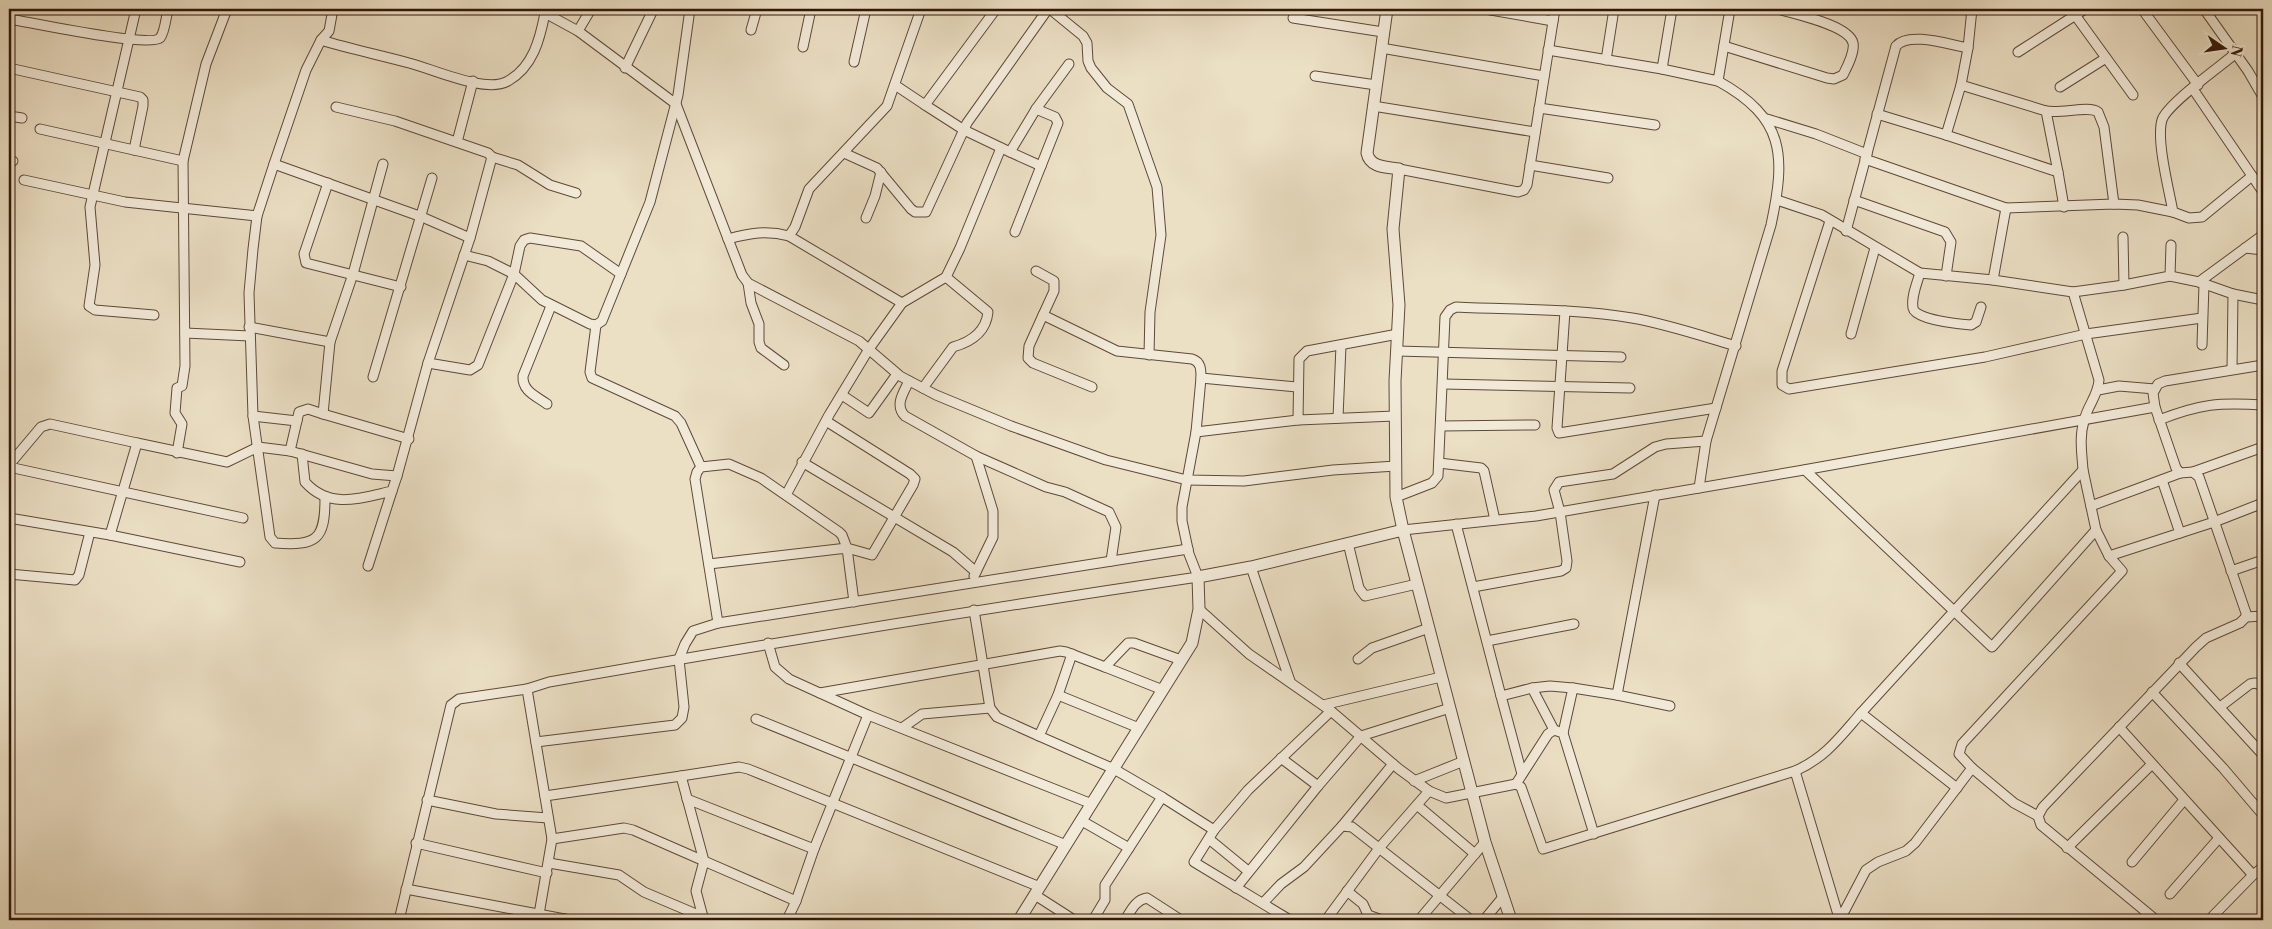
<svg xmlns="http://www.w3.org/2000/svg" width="2272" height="929" font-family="'Libre Bodoni',serif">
<rect width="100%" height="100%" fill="#ebdfc4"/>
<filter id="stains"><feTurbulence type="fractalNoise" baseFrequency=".004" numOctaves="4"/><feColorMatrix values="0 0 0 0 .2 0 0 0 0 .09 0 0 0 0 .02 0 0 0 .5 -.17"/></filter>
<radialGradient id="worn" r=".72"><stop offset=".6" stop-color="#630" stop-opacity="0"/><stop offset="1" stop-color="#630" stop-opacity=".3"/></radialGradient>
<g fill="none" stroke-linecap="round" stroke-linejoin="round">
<g stroke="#5f4937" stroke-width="11">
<g id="minor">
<path d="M 136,9 L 90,207 L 95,265 L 89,306 L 95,310 L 154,315"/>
<path d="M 541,9 L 545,13 L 578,31 L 676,104 L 742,275 L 748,283 L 859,341 L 900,376 L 936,395 L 1011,426 L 1106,460 L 1187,480 L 1244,481 L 1333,470 L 1396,466"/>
<path d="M 1050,9 L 1083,36 L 1087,43 L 1088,61 L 1091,68 L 1107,88 L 1128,104 L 1157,187 L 1161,235 L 1150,312 L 1149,355"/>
<path d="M 1485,9 L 1553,21"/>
<path d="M 2142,9 L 2198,85"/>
<path d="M 2204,9 L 2248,71 L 2263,97"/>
<path d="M 2075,15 L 2133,95"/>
<path d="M 1293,18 L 1383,32"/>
<path d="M 9,19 C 30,22 149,48 160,38 C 165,32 166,17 168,9"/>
<path d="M 751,30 L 757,9"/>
<path d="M 578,31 L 591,9"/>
<path d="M 321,40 L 329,31 L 333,9"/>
<path d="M 1724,46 L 1827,78 L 1834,79 L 1843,75 C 1847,67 1855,52 1853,43 C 1849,25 1794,14 1778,9"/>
<path d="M 803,47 L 811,9"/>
<path d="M 1381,48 L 1544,76"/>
<path d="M 1548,50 L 1662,69 L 1718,81 L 1730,9"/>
<path d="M 2018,52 L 2085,9"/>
<path d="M 2236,53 C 2221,66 2167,104 2162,120 C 2156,140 2169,190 2173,212 L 2189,218 L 2202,217 L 2252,176"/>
<path d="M 1606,60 L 1614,9"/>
<path d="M 854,62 L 866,9"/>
<path d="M 9,68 L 140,97 L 143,100 L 143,106 L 134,150"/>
<path d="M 625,68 L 652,12"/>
<path d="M 1662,69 L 1672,9"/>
<path d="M 1315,76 L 1376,85"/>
<path d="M 895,85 L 925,105 L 996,9"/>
<path d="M 1961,85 L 2046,111 L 2058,172"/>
<path d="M 2060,87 L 2106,58"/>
<path d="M 2193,89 L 2263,192"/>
<path d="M 925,105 L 964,130 L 1010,152 L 1036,109 L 1069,64"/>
<path d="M 1373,106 L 1535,132"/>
<path d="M 1539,108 L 1655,125"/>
<path d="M 2046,111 C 2062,114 2089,105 2098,112 L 2104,127 L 2114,204"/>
<path d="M 1877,114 L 1946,135 L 1961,85 L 1968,48"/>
<path d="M 9,116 L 22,118"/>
<path d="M 1767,119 L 1816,134 L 1867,154"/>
<path d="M 40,129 L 183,161"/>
<path d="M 1946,135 L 2058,172 L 2064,207"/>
<path d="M 457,142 L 473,81"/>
<path d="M 1010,152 L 1041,166 L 1058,123 L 1055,117 L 1036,109"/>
<path d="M 844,153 L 877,168 L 911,209 L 915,212 L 926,212 L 967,123 L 1048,9"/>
<path d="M 492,157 L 518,165 L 550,185 L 576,193"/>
<path d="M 1865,159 L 2006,208 L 2114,204 L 2138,205 L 2173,212"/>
<path d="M 9,160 L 13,161"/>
<path d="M 274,164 L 422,217 L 470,238"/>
<path d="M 1530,165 L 1608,178"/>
<path d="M 1399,169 L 1518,192 L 1524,190 L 1527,185 L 1555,9"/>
<path d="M 24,180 L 125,202 L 257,216"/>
<path d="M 328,183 L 304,254 L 306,263 L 401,287"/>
<path d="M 1777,200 L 1822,215 L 1920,273 L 1993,280 L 2073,292 L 2099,380 C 2098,396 2087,406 2084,421 C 2079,437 2082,454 2083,470 L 1861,713"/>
<path d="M 1854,200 L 1945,232 L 1951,242 L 1946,276"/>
<path d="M 866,218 L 875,196 L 881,172"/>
<path d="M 1830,221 L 1782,371 L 1782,385 L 1789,389 L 1985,357 L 2086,334 L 2202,318"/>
<path d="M 1846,231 L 1896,46 C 1909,31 1950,45 1968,48 L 1972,9"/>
<path d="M 1015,232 L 1041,166"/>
<path d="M 2123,237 L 2124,285"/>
<path d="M 728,239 C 750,233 767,230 789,236"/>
<path d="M 2245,248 L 2263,250"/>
<path d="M 464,255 L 488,261 L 514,274 L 542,300 L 590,324 L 596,325 L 602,321 L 650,202 L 678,95 L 690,9"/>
<path d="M 1036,271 L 1054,281 L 1054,291 L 1043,315 L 1117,351 L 1192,359 C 1201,362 1201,369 1201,378 L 1297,387"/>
<path d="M 1920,273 C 1917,283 1911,297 1913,308 C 1915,320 1959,324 1971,325 L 1976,322 L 1981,307"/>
<path d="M 2170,276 L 2199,282"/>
<path d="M 1993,280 L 2006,208"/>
<path d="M 748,283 L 751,303 L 759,324 L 759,342 L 761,348 L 784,365"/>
<path d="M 2073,292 L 2124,285 L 2170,276 L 2171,245"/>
<path d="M 2233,294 L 2263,300"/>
<path d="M 902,303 L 789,236 L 795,227 L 809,189 L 887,106 L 921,9"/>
<path d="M 1565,311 L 1557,428 L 1559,433 L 1716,408"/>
<path d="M 1043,315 L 1029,346 L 1028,358 L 1033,363 L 1092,387"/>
<path d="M 596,325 L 590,372 L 592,378 L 675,416 L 681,423 L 701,467"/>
<path d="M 249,327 L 330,342"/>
<path d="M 185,333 L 250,336"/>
<path d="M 1851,334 L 1875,248"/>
<path d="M 2202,345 L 2204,284"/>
<path d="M 1397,351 L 1621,357"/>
<path d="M 428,363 L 470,370 L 478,365 L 514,274 L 520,246 L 524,240 L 530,238 L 581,246 L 621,274"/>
<path d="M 2232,369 L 2233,294 L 2199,282 L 2263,235"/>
<path d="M 373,377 L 432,178"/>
<path d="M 909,381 C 904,392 894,405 905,416 L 976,456 L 1046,487 L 1065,492 L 1109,512 L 1116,527 L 1111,561"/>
<path d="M 1443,384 L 1630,388"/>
<path d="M 923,388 L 953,347 C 971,342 986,332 988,312 L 946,277"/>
<path d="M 2098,390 L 2119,386 L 2155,389"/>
<path d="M 842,395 L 869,413 L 897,374"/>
<path d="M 547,404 C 536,396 522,391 523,376 L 551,306"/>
<path d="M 323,414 L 409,439"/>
<path d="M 253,416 L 297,421"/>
<path d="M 1395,416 L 1298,420 L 1299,359 L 1307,351 L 1398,334"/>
<path d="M 1338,418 L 1341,345"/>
<path d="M 2159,420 C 2200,404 2219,402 2263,405"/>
<path d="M 1441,426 L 1535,425"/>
<path d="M 1196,432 L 1298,420"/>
<path d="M 290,451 L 299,412 L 308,409 L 323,414 L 330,342 L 353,274 L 383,164"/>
<path d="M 177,453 L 182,424 L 175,413 L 177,388 L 182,386 L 185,366 L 183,161 L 206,64 L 227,9"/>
<path d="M 302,454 L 305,482 C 330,510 361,498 392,491 L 397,476"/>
<path d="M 802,462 L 953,552 L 976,572"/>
<path d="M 1439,463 L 1481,468 L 1484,471 L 1495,520"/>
<path d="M 9,465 L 41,427 L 50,424 L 137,443"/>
<path d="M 9,467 L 243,518"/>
<path d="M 1805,470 L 1992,647 L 2096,530 L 2083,470"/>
<path d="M 2193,472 L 2263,447"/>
<path d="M 2162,480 L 2180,533"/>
<path d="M 1699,488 L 1706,441 L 1771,225 C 1786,155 1785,118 1718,81"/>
<path d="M 786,495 L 829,415 L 869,349 L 902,303 L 946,277 L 960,248 L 1001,148"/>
<path d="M 1396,497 L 1432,483 L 1438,476 L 1445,317 L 1450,310 L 1456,307 C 1514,310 1574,308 1632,318 C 1667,324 1702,336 1736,346"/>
<path d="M 325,498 C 325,540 317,546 275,543 L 270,537 L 253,416 L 249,293 L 253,249 L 257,216 L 274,164 L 306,70 L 321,40 C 350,49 380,55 409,63 C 433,69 486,94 508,81 C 533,67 540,39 545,13"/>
<path d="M 2091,506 L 2180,473"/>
<path d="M 9,518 L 110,535 L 240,562"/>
<path d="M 1456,524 L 1501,696"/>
<path d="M 1403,530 L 1536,516 L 1798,471 L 2155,407"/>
<path d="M 110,535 L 137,443 L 227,462 L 258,447 L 290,451 L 372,474 L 397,476 L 428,363 L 470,238 L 492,157 L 488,153 L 395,121 L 336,107"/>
<path d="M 1348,543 L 1359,588 L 1365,596 L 1417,584"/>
<path d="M 2109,556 L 2214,522 L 2263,503"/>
<path d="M 709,564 L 847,548 L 854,602"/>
<path d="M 368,566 L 392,491"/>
<path d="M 1251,567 L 1290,681"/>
<path d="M 2231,571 L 2263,560"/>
<path d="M 9,574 L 75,580 L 79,575 L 90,532"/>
<path d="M 974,576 L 993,537 L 993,511 L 976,456"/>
<path d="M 1473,587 L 1561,571 L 1566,568 L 1567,561 L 1560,512 L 1554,490 L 1559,482 L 1613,474 L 1655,447 L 1666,444 L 1706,441"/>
<path d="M 974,610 L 990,708 L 997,717 L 1039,736 L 1058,695"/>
<path d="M 2246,617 L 2263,616"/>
<path d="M 718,623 L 695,479 L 697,472 L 701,467 L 729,464 L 761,478 L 839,532 L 842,535 L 847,548 L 872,555 L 913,485 L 915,479 L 910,474 L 826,421"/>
<path d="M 1487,641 L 1574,624"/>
<path d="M 768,643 L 775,667 L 789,679 L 868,715 L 814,849"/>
<path d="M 1072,654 L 1058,695 L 1139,728"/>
<path d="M 1358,659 L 1372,648 L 1429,628"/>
<path d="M 2179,663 L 2263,755"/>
<path d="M 1105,667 L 1163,690"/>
<path d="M 1532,688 L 1550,686 L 1573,688"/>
<path d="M 527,689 L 549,682 C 765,644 981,609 1198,577 L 1189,554 L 1182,521 L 1182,507 L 1196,432 L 1201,378"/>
<path d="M 2152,692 L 2223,768 L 2263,815"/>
<path d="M 820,693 L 1060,651 L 1066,652 L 1105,667 L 1128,643 L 1134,643 L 1181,660"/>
<path d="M 1617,695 L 1670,706"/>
<path d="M 1323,705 L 1441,677"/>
<path d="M 2220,707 L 2250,684 L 2255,683 L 2263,686"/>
<path d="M 868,715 L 1092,804"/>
<path d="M 756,719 L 1066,845"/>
<path d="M 2119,727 L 2253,875 L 2209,920"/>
<path d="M 902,728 L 922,714 L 990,708"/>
<path d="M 1563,733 L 1573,688 L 1617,695 L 1655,495"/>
<path d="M 1039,736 L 1114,769 L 1162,797 L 1105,885 L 1105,900 L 1093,920"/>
<path d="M 536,742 L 675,725 L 682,718 L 684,707 L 679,659 L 685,644 L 693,631 L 718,623 L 1188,549"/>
<path d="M 1972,768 L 1959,754 L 1962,744 L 2122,571 L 2109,556 L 2096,530"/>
<path d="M 1795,771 C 1825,758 1840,737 1861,713 L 1957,788"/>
<path d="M 1522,774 L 1501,696 L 1532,688 L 1554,730"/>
<path d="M 681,776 L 739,767 L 748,769 L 1040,887"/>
<path d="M 1414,781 L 1464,761"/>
<path d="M 1516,784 L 1548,734 L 1554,730 L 1563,733 L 1594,834"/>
<path d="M 1318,786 L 1361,736 L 1450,708"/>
<path d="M 1429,791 L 1446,798 L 1516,784 L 1521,787 L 1543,849 L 1795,771 L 1839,918"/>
<path d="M 545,796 L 681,776 L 704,861 L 796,901 L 787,920"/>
<path d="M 1162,797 L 1214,830 L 1248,790 L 1331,711 L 1249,654 L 1199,609"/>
<path d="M 687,799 L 814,849 L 796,901"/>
<path d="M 427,800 L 496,814 L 548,818"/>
<path d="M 1417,805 L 1475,854"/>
<path d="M 1082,821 L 1129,848"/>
<path d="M 1342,826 L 1393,764"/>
<path d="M 1214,830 L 1194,862 L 1290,920"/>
<path d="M 552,839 L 624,828 L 633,830 L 704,861 L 696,891 L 703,917 L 706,920"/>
<path d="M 1209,839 L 1248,871"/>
<path d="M 416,843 L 547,873"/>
<path d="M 2067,848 L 2152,764"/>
<path d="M 2132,862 L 2184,800"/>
<path d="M 549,863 L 619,875 L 644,892 L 703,917"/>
<path d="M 2253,875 L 2263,867"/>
<path d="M 1236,888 L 1318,786 L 1281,758"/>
<path d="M 406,889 L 570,920"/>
<path d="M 1347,891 L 1363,904 L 1368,915"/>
<path d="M 2170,894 L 2219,838"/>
<path d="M 1035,895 L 1074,920"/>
<path d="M 1263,903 L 1281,884 L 1304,867 L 1342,826 L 1352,827 L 1471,920"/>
<path d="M 399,920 L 451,705 L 459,699 L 527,689 L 552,839 L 538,920"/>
<path d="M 1125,920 C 1131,911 1135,900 1147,898 L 1181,920"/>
<path d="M 1326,920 L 1380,847 L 1429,791 L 1399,769 L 1331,711"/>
<path d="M 1363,920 L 1368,915 L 1382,920"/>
<path d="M 1419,920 L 1485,842"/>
<path d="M 1484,920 L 1503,897"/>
<path d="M 1836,920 L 1845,910 L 1866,870 L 1878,862 L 1906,851 L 1915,843 L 1972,768 L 2014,803 L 2038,816"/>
<path d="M 2156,920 L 2041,825 L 2038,816 L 2043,807 L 2196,647 L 2206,638 L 2240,623 L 2246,617 L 2246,613 L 2199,477 L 2193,472 L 2180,473 L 2176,468 L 2155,407 L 2153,393 L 2158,384 L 2165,381 L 2263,365"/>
</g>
</g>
<g stroke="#5f4937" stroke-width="13">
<g id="tertiary">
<path d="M 1387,9 L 1367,153 C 1370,168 1387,167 1399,169 L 1393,229 L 1399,305 L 1395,381 L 1396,497 L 1403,530"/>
<path d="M 1019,920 L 1192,643 L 1199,609 L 1198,577 L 1251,567 L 1403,530 L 1485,842 L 1511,920"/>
</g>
</g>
<use href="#minor" stroke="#f2ead9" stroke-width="9"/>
<use href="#tertiary" stroke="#f2ead9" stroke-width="11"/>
</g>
<rect width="2272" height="929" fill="none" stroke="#ebdfc4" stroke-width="30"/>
<rect x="10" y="10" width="2252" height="909" fill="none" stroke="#301708" stroke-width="2.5"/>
<rect x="15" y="15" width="2242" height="899" fill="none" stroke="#301708"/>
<g transform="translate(2224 48) rotate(103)" stroke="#f2ead9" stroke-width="4" paint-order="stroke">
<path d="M0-4L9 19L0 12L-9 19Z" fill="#301708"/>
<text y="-8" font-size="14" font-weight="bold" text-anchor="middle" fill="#301708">N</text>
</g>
<rect width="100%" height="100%" filter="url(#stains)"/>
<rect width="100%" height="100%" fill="url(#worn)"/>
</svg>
